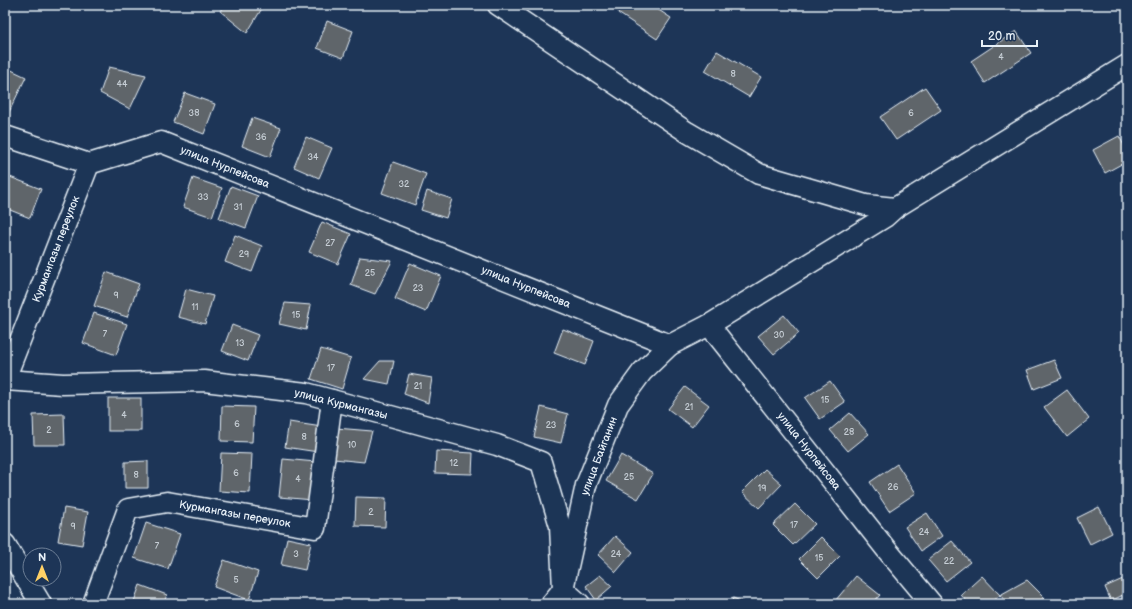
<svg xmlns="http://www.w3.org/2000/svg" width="1132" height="609" font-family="'Balsamiq Sans',sans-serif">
<rect width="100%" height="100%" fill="#1d3557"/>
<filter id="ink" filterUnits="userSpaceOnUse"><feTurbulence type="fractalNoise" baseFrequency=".025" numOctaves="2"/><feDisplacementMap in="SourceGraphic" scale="8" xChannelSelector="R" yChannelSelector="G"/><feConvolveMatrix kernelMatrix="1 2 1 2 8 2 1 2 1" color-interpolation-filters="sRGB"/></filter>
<g filter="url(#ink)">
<g fill="#5f656b" stroke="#e8f1f8">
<path d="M 224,5 L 264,5 L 247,33 L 220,11 Z"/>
<path d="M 623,5 L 651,5 L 671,18 L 657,39 L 618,13 Z"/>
<path d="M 327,21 L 353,31 L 343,58 L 317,48 Z"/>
<path d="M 1016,31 L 1031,53 L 985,83 L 971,61 Z"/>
<path d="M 717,51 L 761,77 L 749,97 L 705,71 Z"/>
<path d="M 5,67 L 26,77 L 9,112 L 5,110 Z"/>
<path d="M 109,67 L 146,75 L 130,109 L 100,93 Z"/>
<path d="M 925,87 L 941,110 L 896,140 L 880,117 Z"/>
<path d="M 185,93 L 215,104 L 204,134 L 173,122 Z"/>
<path d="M 252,118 L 281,128 L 270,157 L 242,146 Z"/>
<path d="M 1119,136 L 1127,151 L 1127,161 L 1105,173 L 1093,150 Z"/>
<path d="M 306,137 L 332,148 L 319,178 L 294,167 Z"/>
<path d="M 393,162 L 426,174 L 415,205 L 382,193 Z"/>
<path d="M 10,177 L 41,189 L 30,218 L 5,208 L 5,189 Z"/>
<path d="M 193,178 L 222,188 L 212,217 L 183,207 Z"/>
<path d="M 231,186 L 258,196 L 246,228 L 219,218 Z"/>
<path d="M 427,191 L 452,199 L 446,218 L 421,210 Z"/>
<path d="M 322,222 L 351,234 L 338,264 L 309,252 Z"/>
<path d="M 235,235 L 262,246 L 252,272 L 225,262 Z"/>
<path d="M 360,257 L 392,261 L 375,294 L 351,285 Z"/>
<path d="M 410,263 L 441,276 L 426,312 L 395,299 Z"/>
<path d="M 106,272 L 139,284 L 127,317 L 94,306 Z"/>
<path d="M 186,289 L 213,296 L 205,324 L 178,317 Z"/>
<path d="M 285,303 L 311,305 L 306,330 L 279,324 Z"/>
<path d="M 94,313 L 127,324 L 116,355 L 83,343 Z"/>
<path d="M 784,315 L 799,333 L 774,354 L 758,336 Z"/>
<path d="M 232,325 L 258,335 L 248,361 L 222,351 Z"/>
<path d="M 563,329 L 594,341 L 585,365 L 554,353 Z"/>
<path d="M 321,349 L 351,358 L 342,389 L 311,379 Z"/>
<path d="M 1054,360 L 1062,378 L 1034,389 L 1027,370 Z"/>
<path d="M 380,361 L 394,361 L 389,384 L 364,379 Z"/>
<path d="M 409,374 L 432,378 L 428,403 L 404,394 Z"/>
<path d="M 830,381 L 845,402 L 820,419 L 805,398 Z"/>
<path d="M 685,387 L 709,405 L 692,427 L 668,409 Z"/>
<path d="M 1067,390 L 1089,419 L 1067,437 L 1044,407 Z"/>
<rect x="108" y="398" width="33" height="33"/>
<path d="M 222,406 L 254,407 L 252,442 L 221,441 Z"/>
<path d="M 541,407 L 568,414 L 561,443 L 534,437 Z"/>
<path d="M 850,413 L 869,434 L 848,451 L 830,430 Z"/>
<path d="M 64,414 L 65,445 L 34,445 L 33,415 Z"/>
<path d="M 289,422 L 322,427 L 318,452 L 285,447 Z"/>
<path d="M 336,428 L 372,431 L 364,462 L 334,459 Z"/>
<path d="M 436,451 L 473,453 L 472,474 L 435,473 Z"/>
<path d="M 221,453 L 252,454 L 250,493 L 219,491 Z"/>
<path d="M 621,455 L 653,474 L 638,499 L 606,481 Z"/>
<path d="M 283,459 L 316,462 L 313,500 L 279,497 Z"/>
<path d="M 148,461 L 148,488 L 125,488 L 125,462 Z"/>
<path d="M 897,464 L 916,493 L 889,511 L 870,482 Z"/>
<path d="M 765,469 L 782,484 L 759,508 L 742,492 Z"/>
<path d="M 356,497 L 386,498 L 385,527 L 355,526 Z"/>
<path d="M 795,504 L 815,524 L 793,545 L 773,525 Z"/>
<path d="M 1099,507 L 1112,533 L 1090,544 L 1077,518 Z"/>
<path d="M 64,508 L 88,512 L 82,545 L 58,541 Z"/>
<path d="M 927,513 L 942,536 L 921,551 L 905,527 Z"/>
<path d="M 146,523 L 180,534 L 168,569 L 134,558 Z"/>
<path d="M 615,536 L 633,552 L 616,572 L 598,555 Z"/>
<path d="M 821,537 L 840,556 L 818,578 L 799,559 Z"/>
<path d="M 287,538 L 311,543 L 305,570 L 281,565 Z"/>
<path d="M 952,541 L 970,562 L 946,581 L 928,560 Z"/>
<path d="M 224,560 L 258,572 L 249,600 L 214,587 Z"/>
<path d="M 600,575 L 612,586 L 596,600 L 586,586 Z"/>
<path d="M 856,576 L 880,595 L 872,604 L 839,604 L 835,601 Z"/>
<path d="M 982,576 L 1000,595 L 990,604 L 969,604 L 961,595 Z"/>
<path d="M 1125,578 L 1127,582 L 1127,593 L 1111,601 L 1105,587 Z"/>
<path d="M 1027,580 L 1045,598 L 1035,604 L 1008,604 L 1000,595 Z"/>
<path d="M 140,585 L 167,595 L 163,604 L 133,604 Z"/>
<path d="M 733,598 L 748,604 L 731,604 Z"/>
</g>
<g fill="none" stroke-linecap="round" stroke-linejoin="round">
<g stroke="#e8f1f8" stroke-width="23">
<g id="street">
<path d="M 498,5 L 687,132 L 759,174 L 866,205 L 895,208"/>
<path d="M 5,136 L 89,164 L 161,142 L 670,345 L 709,325 L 886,549 L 932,604"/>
<path d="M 709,325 L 885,217 L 895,208 L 1127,65"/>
<path d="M 5,379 L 89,164"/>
<path d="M 5,380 L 63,384 L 204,381 L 306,393 L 497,445 L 541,462 L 560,526 L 563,589 L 580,604"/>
<path d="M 5,544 L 41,604"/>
<path d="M 93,604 L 128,509 L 167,502 L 315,528 L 332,400"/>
<path d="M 551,604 L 563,589 L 586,485 L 618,405 L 642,372 L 670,345"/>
</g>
</g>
<use href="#street" stroke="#1d3557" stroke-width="20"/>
</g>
</g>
<g text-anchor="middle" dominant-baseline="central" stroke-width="4" stroke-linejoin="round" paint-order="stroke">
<g font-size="9" fill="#c6ced5">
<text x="1001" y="57">4</text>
<text x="733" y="74">8</text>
<text x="122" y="84">44</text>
<text x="194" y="113">38</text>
<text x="911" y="113">6</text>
<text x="261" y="137">36</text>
<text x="313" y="157">34</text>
<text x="404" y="184">32</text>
<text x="203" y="197">33</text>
<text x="238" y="207">31</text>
<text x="330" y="243">27</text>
<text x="244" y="254">29</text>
<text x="370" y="273">25</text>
<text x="418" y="288">23</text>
<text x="116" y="295">9</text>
<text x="195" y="307">11</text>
<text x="296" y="315">15</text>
<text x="105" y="334">7</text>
<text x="779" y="335">30</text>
<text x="240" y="343">13</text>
<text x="331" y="368">17</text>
<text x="418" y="386">21</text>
<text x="825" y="400">15</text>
<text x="689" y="407">21</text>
<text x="124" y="415">4</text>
<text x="237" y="424">6</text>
<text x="551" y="425">23</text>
<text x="49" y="430">2</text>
<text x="849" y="432">28</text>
<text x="304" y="437">8</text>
<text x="352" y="445">10</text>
<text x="454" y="463">12</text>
<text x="236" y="473">6</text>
<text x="136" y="475">8</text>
<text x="629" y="477">25</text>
<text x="298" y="479">4</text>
<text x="893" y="487">26</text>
<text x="762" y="488">19</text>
<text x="371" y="512">2</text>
<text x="794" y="525">17</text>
<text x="73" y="526">9</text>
<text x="924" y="532">24</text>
<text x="157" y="546">7</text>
<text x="296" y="554">3</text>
<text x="616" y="554">24</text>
<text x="819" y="558">15</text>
<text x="949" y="561">22</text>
<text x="236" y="580">5</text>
</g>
<g font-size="11" fill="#e8f1f8" stroke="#1d3557">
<text transform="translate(225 167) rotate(22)">улица Нурпейсова</text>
<text transform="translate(56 249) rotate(-69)">Курмангазы переулок</text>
<text transform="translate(526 287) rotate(22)">улица Нурпейсова</text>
<text transform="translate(341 404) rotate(14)">улица Курмангазы</text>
<text transform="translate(809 451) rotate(52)">улица Нурпейсова</text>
<text transform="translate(599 456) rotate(-69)">улица Байганин</text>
<text transform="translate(235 514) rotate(10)">Курмангазы переулок</text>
</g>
</g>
<rect width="1132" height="609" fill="none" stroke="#1d3557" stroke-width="20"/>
<rect x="10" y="10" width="1112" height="589" fill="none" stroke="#e8f1f8" stroke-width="1.5" filter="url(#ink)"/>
<g transform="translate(42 567)"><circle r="19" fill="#1d3557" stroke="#6e8097"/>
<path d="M0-3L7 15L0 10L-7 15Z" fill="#ffd166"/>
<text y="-6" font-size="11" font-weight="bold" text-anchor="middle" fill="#e8f1f8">N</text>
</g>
<path d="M982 40v6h55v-6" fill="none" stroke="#e8f1f8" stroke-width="2"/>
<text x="988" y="40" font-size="12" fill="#e8f1f8" stroke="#1d3557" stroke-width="3" paint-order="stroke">20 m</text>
</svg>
